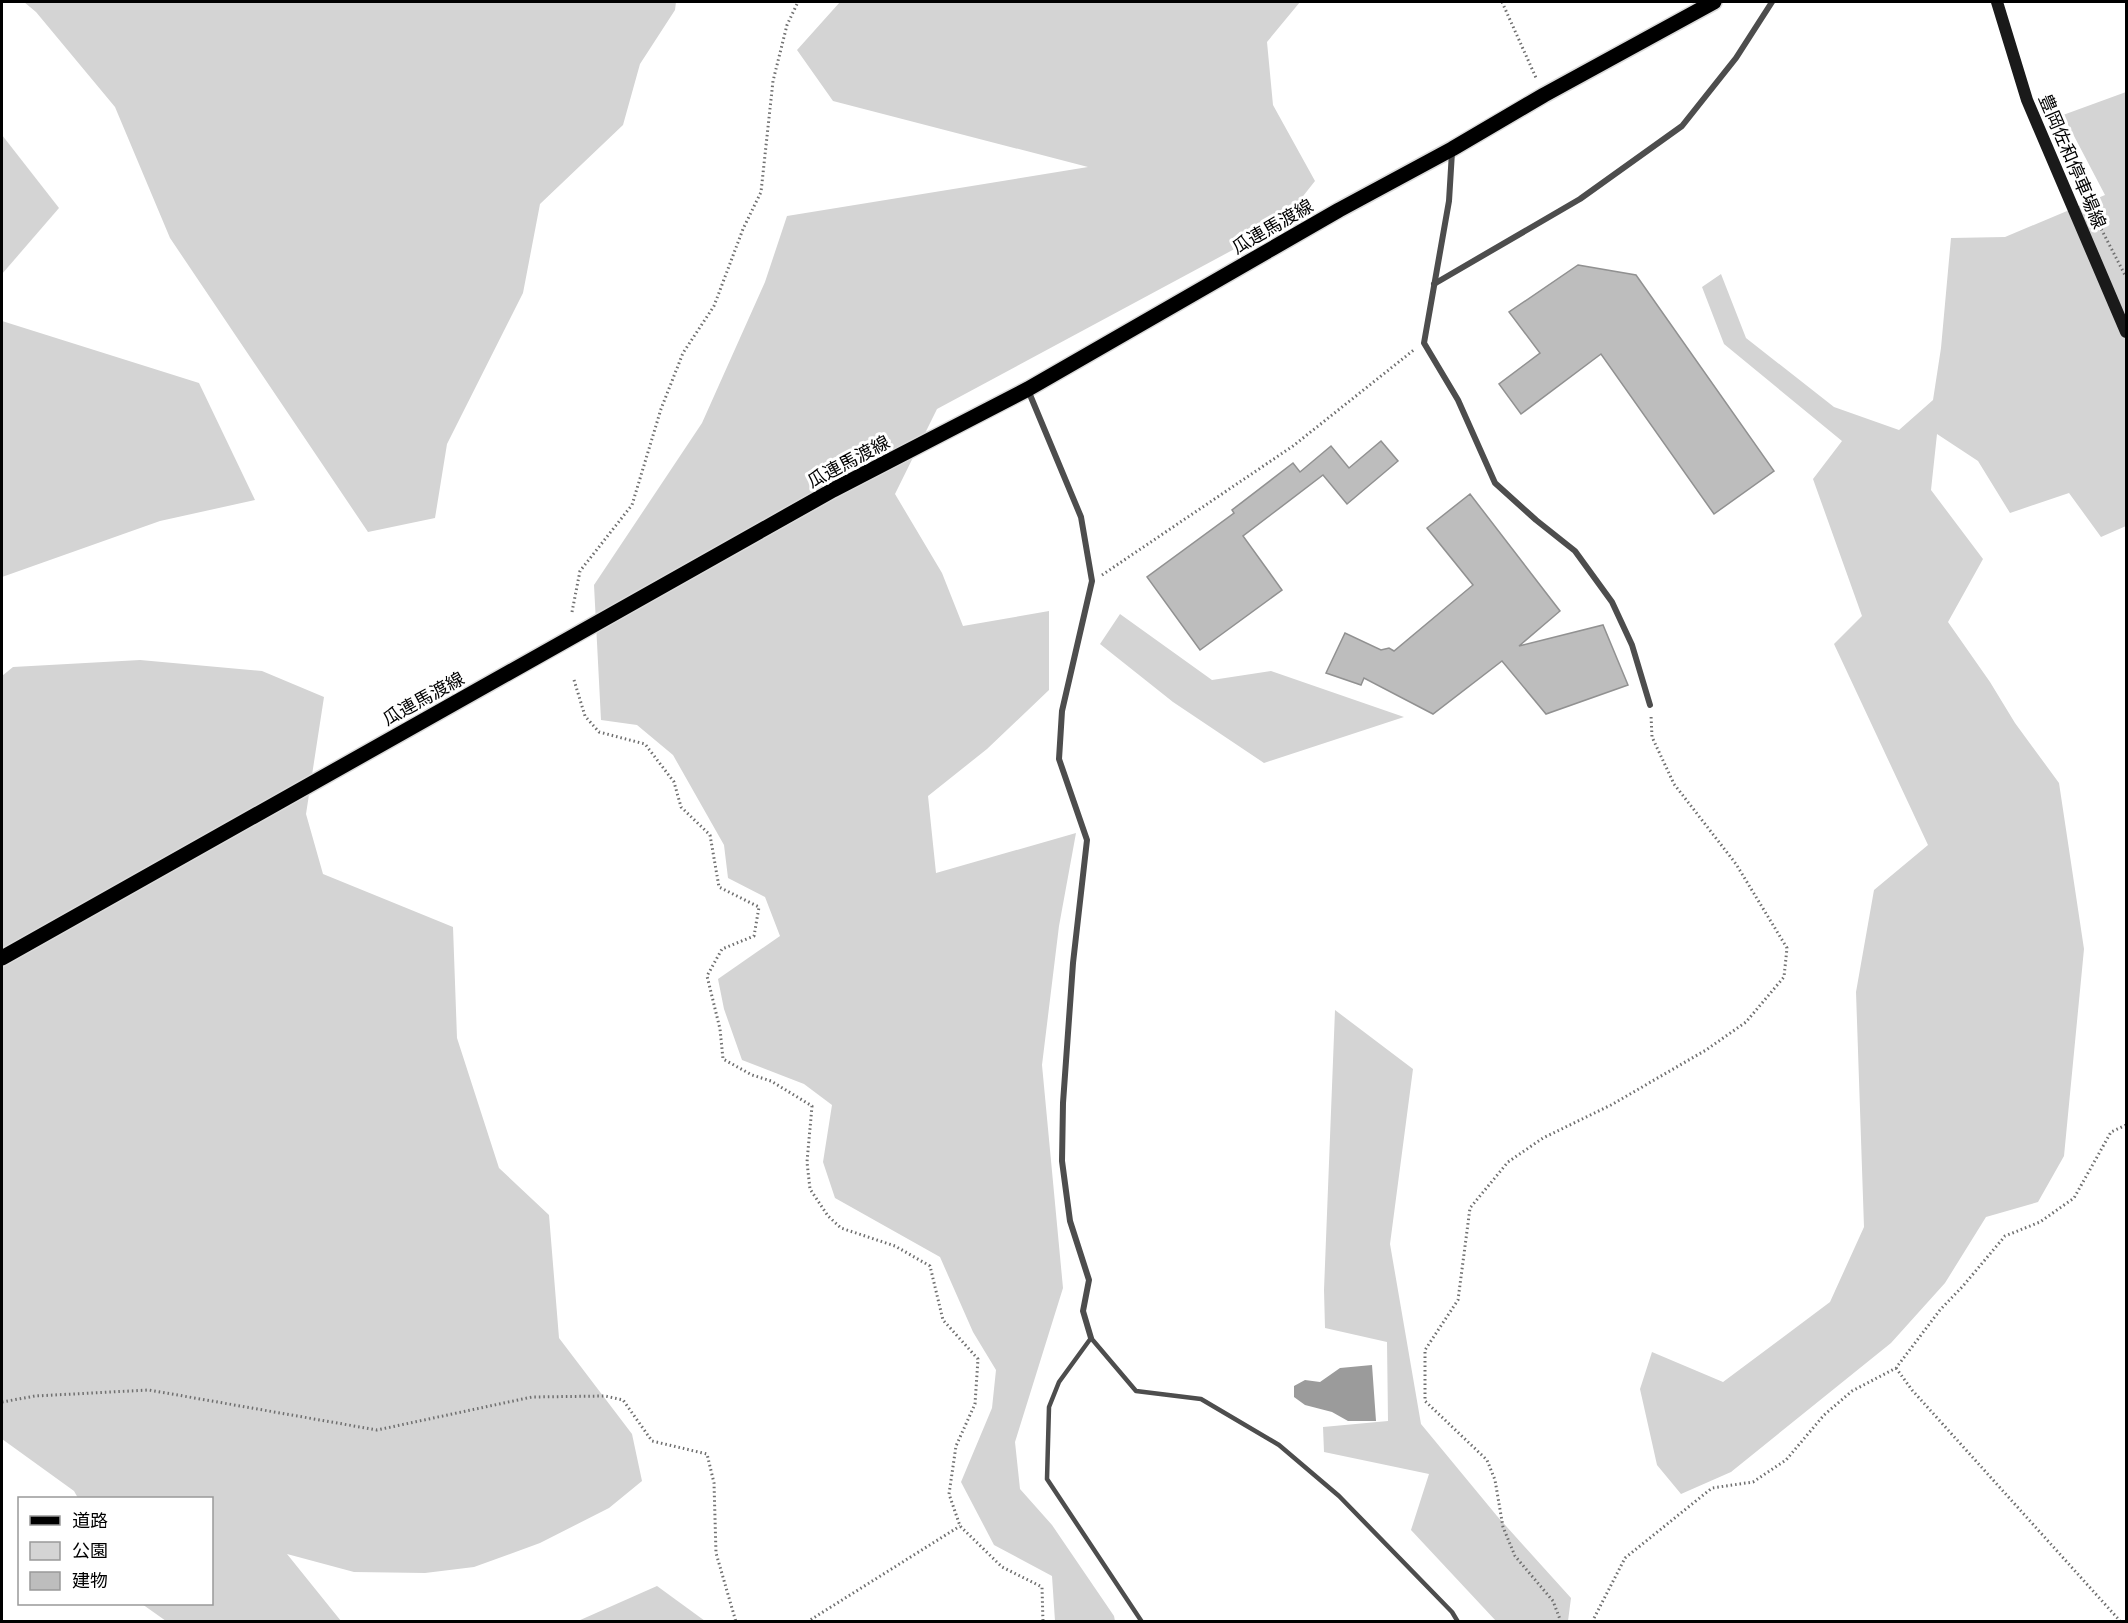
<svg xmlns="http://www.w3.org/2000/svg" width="2128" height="1623" font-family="Manrope,'Noto Sans JP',sans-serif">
<rect width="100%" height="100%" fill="#fff"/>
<g fill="#d4d4d4">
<path d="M 24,2 L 676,2 L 675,10 L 640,64 L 623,125 L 540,204 L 523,293 L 447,444 L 435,518 L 368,532 L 170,238 L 115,107 L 36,12 Z"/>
<path d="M 840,2 L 1300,2 L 1267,42 L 1273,105 L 1315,181 L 1281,224 L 937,409 L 895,494 L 942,573 L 963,626 L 1049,611 L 1049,690 L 987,749 L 928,796 L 936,873 L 1076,833 L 1059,926 L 1042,1065 L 1063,1288 L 1015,1442 L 1020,1489 L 1052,1525 L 1114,1616 L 1115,1621 L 1055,1621 L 1052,1576 L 994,1545 L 961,1482 L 992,1408 L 996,1370 L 973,1332 L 940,1257 L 835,1198 L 823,1162 L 832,1105 L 804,1084 L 742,1060 L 724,1009 L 718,979 L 780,936 L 765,897 L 728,878 L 724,845 L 673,755 L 637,725 L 601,720 L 594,585 L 702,423 L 765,282 L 787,216 L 1088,167 L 833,101 L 797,50 Z"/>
<path d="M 2126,92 L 2126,526 L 2101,537 L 2069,493 L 2010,513 L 1978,461 L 1937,434 L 1931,490 L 1983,559 L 1948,622 L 1990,682 L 2015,723 L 2059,783 L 2084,949 L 2064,1156 L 2038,1202 L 1986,1217 L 1945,1283 L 1891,1343 L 1731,1472 L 1681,1494 L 1657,1465 L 1640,1389 L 1652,1352 L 1723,1382 L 1830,1302 L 1864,1227 L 1856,992 L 1874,890 L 1928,845 L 1834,644 L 1862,616 L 1813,479 L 1842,441 L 1724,344 L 1702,287 L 1721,274 L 1746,338 L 1834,407 L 1899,430 L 1933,400 L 1941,348 L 1951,238 L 2005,237 L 2105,195 L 2063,115 Z"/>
<path d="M 2,135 L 59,208 L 2,274 Z"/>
<path d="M 2,321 L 199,383 L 255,500 L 160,521 L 2,577 Z"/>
<path d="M 1120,614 L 1212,680 L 1271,671 L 1404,717 L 1264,763 L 1173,702 L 1100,644 Z"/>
<path d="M 140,660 L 262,671 L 324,697 L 306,814 L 323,874 L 453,927 L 457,1038 L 499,1168 L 549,1215 L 559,1338 L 632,1434 L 642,1481 L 609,1508 L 540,1543 L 474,1567 L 425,1573 L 354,1572 L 287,1554 L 341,1621 L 166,1621 L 142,1604 L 212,1604 L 212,1498 L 78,1498 L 74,1491 L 2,1439 L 2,676 L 13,667 Z"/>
<path d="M 1335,1010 L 1413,1069 L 1390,1244 L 1421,1424 L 1497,1516 L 1571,1598 L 1568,1621 L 1496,1621 L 1411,1530 L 1429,1474 L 1324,1452 L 1323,1427 L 1388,1421 L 1387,1342 L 1325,1328 L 1324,1290 Z"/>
<path d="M 657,1586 L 705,1621 L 578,1621 Z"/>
</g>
<path fill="#9b9b9b" d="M 1372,1365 L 1376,1421 L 1348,1421 L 1332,1412 L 1305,1405 L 1294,1397 L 1294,1386 L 1305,1380 L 1320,1382 L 1340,1368 Z"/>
<g fill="#bdbdbd" stroke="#919191" stroke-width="1.5">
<path d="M 1578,265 L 1636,275 L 1774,471 L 1714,514 L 1601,354 L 1521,414 L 1499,384 L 1540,353 L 1509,312 Z"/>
<path d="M 1381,441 L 1398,461 L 1347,504 L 1323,475 L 1243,536 L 1282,590 L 1200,650 L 1147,577 L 1234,513 L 1232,510 L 1293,463 L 1300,472 L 1331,446 L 1349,468 Z"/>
<path d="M 1470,494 L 1560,611 L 1519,646 L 1603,625 L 1628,685 L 1546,714 L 1502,661 L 1433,714 L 1364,678 L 1361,685 L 1326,673 L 1345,633 L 1381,650 L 1389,648 L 1394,651 L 1473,585 L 1427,528 Z"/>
</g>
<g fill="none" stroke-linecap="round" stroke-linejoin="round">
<g stroke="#dbdbdb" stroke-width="18">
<path id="primary" d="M 2,958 L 833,490 L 1028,389 L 1339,210 L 1452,149 L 1544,95 L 1714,2"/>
</g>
<g stroke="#6f6f6f" stroke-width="3" stroke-dasharray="1.5 3" stroke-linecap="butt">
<path d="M 1502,2 L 1537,80"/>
<path d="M 2095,217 L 2126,277"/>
<path d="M 1102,575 L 1293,446 L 1415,349"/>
<path d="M 572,612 L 580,571 L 632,505 L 661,409 L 683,353 L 714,306 L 743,229 L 761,192 L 773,81 L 787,25 L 798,2"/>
<path d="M 574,680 L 585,716 L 599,732 L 645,744 L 674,782 L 681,807 L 710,835 L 719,887 L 759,907 L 754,936 L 722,949 L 707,976 L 720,1029 L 723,1059 L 752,1075 L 771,1081 L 812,1106 L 807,1162 L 810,1189 L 828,1216 L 841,1228 L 895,1246 L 930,1266 L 943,1320 L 978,1359 L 975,1404 L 956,1446 L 949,1494 L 960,1526 L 1002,1567 L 1042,1587 L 1043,1622"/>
<path d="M 1896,1368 L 1912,1390 L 2121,1622"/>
<path d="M 2,1402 L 35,1396 L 149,1390 L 377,1430 L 532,1397 L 605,1396 L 623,1400 L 652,1441 L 707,1454 L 714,1483 L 716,1553 L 736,1622"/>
<path d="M 807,1622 L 960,1526"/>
<path d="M 1561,1622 L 1553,1601 L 1515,1556 L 1503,1527 L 1495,1480 L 1487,1460 L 1425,1401 L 1425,1350 L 1458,1300 L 1470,1208 L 1508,1162 L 1543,1138 L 1611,1105 L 1706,1050 L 1746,1022 L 1784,977 L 1787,948 L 1736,864 L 1674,784 L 1652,737 L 1651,715"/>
<path d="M 1592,1622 L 1625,1558 L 1712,1488 L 1753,1482 L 1786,1460 L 1824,1415 L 1852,1391 L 1896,1368 L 1940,1310 L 1963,1286 L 2005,1236 L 2040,1222 L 2074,1198 L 2111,1132 L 2126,1125"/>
</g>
<path stroke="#4d4d4d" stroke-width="4.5" d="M 1142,1622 L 1047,1479 L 1049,1407 L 1059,1382 L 1091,1338 L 1136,1391 L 1201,1399 L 1279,1445 L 1339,1496 L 1452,1612 L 1458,1622"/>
<g stroke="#4d4d4d" stroke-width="6">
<path d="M 1452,152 L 1449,201 L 1424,343 L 1458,400 L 1495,483 L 1536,520 L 1575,551 L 1612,602 L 1632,645 L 1650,705"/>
<path d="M 1434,284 L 1580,199 L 1682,126 L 1736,58 L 1772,2"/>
<path d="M 1028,390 L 1081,517 L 1092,581 L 1062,711 L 1059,759 L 1087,840 L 1073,963 L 1063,1103 L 1062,1161 L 1070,1221 L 1089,1280 L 1083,1311 L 1091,1338"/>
</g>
<path stroke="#1a1a1a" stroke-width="12" d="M 1997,2 L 2027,100 L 2126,332"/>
<use href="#primary" stroke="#000" stroke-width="15"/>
</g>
<g text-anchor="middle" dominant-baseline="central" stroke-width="6" stroke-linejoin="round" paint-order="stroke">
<g font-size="18" fill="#000" stroke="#fff">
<text transform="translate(2073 161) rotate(67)">豊岡佐和停車場線</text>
<text transform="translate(1272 226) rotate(-30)">瓜連馬渡線</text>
<text transform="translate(848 461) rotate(-28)">瓜連馬渡線</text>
<text transform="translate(423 698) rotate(-29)">瓜連馬渡線</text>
</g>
</g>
<rect width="2128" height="1623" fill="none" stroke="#000000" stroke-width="6"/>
<rect x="18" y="1497" width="195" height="108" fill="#ffffff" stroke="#999999" stroke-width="1.5"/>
<rect x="30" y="1516" width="30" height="9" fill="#000000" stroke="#999999" stroke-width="1.5"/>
<text x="72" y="1527" font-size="18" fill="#000000">道路</text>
<rect x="30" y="1542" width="30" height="18" fill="#d4d4d4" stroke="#999999" stroke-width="1.5"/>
<text x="72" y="1557" font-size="18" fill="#000000">公園</text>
<rect x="30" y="1572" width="30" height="18" fill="#bdbdbd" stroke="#999999" stroke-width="1.5"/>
<text x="72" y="1587" font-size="18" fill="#000000">建物</text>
</svg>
